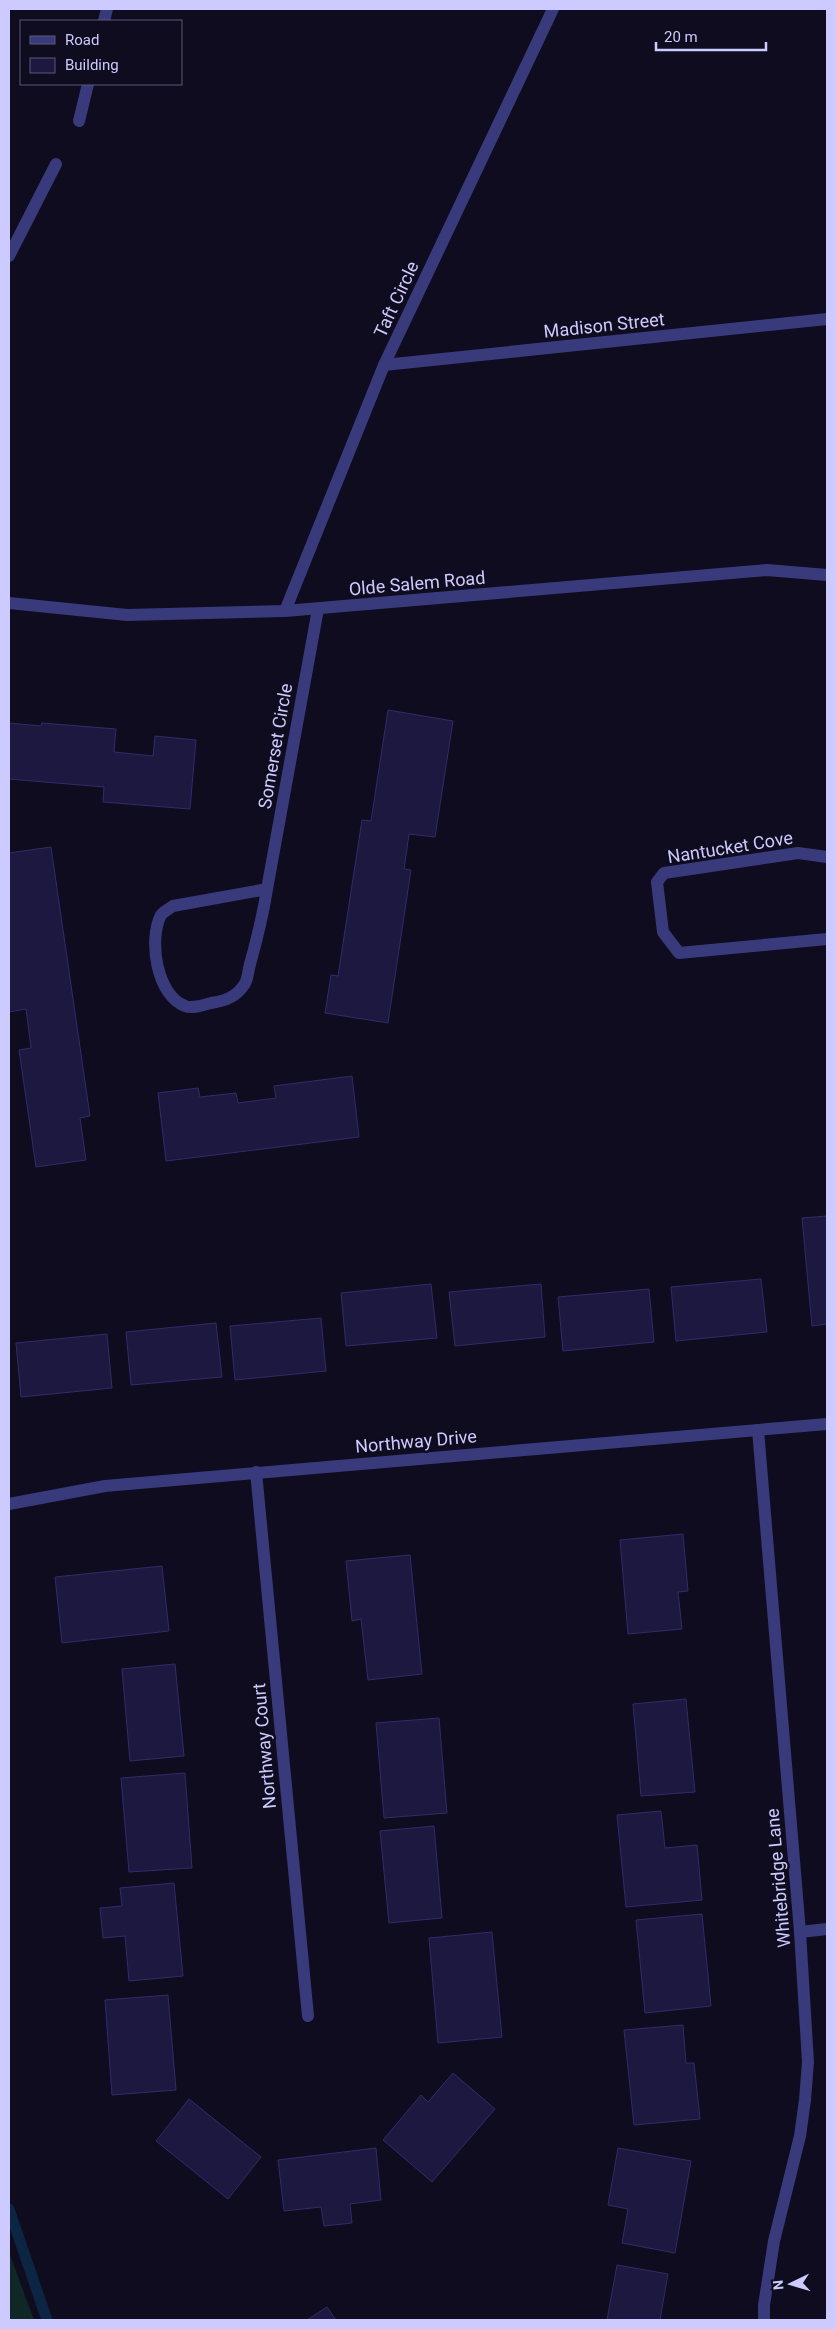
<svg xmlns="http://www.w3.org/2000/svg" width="836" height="2329" font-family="Roboto,sans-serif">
<rect width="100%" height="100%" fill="#0e0c1e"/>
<path fill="#0f2825" d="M 9,2252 L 34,2320 L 9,2320 Z"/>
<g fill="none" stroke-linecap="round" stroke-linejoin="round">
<path stroke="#0c2542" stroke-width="11" d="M 9,2209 L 47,2320"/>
</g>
<g fill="#1d183f" stroke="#322b6a">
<path d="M 388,710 L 453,721 L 435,837 L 409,834 L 404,869 L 411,870 L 388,1023 L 325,1013 L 331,975 L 338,976 L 362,820 L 371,821 Z"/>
<path d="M 9,723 L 41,726 L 42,723 L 116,729 L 114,752 L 153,756 L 155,736 L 196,740 L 190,809 L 103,802 L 104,787 L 9,779 Z"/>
<path d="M 51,847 L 90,1116 L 80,1118 L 86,1160 L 36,1167 L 19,1050 L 31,1048 L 26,1009 L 9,1012 L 9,853 Z"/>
<path d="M 352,1076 L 359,1137 L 166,1161 L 158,1093 L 198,1088 L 200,1097 L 236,1093 L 238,1103 L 276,1098 L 274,1086 Z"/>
<path d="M 827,1216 L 827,1324 L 812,1326 L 802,1218 Z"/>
<path d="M 761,1279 L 767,1332 L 676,1341 L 671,1287 Z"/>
<path d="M 431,1284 L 437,1338 L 346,1346 L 341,1293 Z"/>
<path d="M 541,1284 L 545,1337 L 455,1346 L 449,1292 Z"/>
<path d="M 649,1289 L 654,1342 L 563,1351 L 558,1297 Z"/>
<path d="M 321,1318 L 326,1371 L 235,1380 L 230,1326 Z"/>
<path d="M 216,1323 L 222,1377 L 131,1385 L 126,1332 Z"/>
<path d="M 107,1334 L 112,1388 L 21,1397 L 16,1343 Z"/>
<path d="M 683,1534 L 688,1591 L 678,1592 L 682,1629 L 628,1634 L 620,1540 Z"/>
<path d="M 410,1555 L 422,1674 L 368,1680 L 361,1619 L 352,1621 L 346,1561 Z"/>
<path d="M 162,1566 L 169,1631 L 62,1643 L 55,1577 Z"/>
<path d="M 175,1664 L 184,1756 L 130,1761 L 122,1669 Z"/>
<path d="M 686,1699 L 695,1792 L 641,1796 L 633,1704 Z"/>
<path d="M 439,1718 L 447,1813 L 384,1818 L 376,1723 Z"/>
<path d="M 185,1773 L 192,1868 L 129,1872 L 121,1778 Z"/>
<path d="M 661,1811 L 665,1848 L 697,1845 L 702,1900 L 626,1907 L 617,1815 Z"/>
<path d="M 434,1826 L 442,1918 L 389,1923 L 380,1831 Z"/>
<path d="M 174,1883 L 183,1976 L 129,1981 L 125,1936 L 103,1938 L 100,1908 L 122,1906 L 120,1888 Z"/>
<path d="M 702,1914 L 711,2006 L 645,2013 L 636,1920 Z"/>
<path d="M 492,1932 L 502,2037 L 438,2043 L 429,1938 Z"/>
<path d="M 168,1995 L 176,2090 L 112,2095 L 105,2000 Z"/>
<path d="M 683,2025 L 686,2063 L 694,2063 L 700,2119 L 634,2125 L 624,2030 Z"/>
<path d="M 453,2073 L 495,2109 L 432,2182 L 383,2140 L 421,2095 L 428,2102 Z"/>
<path d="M 189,2099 L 261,2157 L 228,2199 L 156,2141 Z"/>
<path d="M 376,2148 L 381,2200 L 350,2204 L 352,2223 L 324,2226 L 321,2207 L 284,2211 L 278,2160 Z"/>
<path d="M 618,2148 L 691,2161 L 675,2253 L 622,2243 L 628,2209 L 608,2205 Z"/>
<path d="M 617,2265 L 668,2274 L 660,2320 L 607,2320 Z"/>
<path d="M 327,2307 L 336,2320 L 307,2320 Z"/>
</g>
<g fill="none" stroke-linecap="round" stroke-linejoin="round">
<g stroke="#383a7c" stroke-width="12">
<path d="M 104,21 L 107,9"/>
<path d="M 79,121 L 88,84"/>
<path d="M 9,256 L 56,164"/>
<path d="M 384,365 L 827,319"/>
<path d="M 9,603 L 127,615 L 285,611 L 767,570 L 827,575"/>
<path d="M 285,611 L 384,365 L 553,9"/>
<path d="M 827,857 L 798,853 L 664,873 L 657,882 L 663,932 L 679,953 L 827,939"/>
<path d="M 267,889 L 173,906 C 169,909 164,911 161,915 C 148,940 157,996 185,1006 C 192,1009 204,1005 211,1003 C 225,1001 236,997 244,985 C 248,980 248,971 250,964 C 257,939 263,915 267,889 L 318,609"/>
<path d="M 758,1430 L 800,1932 L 808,2062 L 805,2100 L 800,2136 L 774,2241 L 764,2305 L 764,2320"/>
<path d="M 256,1472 L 308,2016"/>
<path d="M 9,1504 L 105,1486 L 827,1424"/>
<path d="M 800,1932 L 827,1929"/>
</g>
</g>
<g text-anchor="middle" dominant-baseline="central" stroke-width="5" stroke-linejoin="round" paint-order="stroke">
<g font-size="18" fill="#cccafe" stroke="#0e0c1e">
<text transform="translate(396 299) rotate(-65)">Taft Circle</text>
<text transform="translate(604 325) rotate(-6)">Madison Street</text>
<text transform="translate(417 583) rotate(-5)">Olde Salem Road</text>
<text transform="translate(275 746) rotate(-80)">Somerset Circle</text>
<text transform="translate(730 847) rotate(-9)">Nantucket Cove</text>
<text transform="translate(416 1441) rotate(-5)">Northway Drive</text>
<text transform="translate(264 1746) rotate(-95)">Northway Court</text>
<text transform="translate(778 1878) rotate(-95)">Whitebridge Lane</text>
</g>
</g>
<rect width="836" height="2329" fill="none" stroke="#cccafe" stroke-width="20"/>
<rect x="20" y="20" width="162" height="65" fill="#0e0c1e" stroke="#5a5878"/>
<rect x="30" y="36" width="25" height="8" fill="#383a7c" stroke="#5a5878"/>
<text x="65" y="45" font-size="15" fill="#cccafe">Road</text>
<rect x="30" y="58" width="25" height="15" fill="#1d183f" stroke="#5a5878"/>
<text x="65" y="70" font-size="15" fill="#cccafe">Building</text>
<g transform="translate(791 2284) rotate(265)" stroke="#0e0c1e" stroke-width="4" paint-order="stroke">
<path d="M0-4L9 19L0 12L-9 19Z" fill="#cccafe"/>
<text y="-8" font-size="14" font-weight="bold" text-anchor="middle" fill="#cccafe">N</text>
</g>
<path d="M656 42v8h110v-8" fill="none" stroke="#cccafe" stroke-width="2.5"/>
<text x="664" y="42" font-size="15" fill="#cccafe" stroke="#0e0c1e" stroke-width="4" paint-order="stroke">20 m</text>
</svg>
